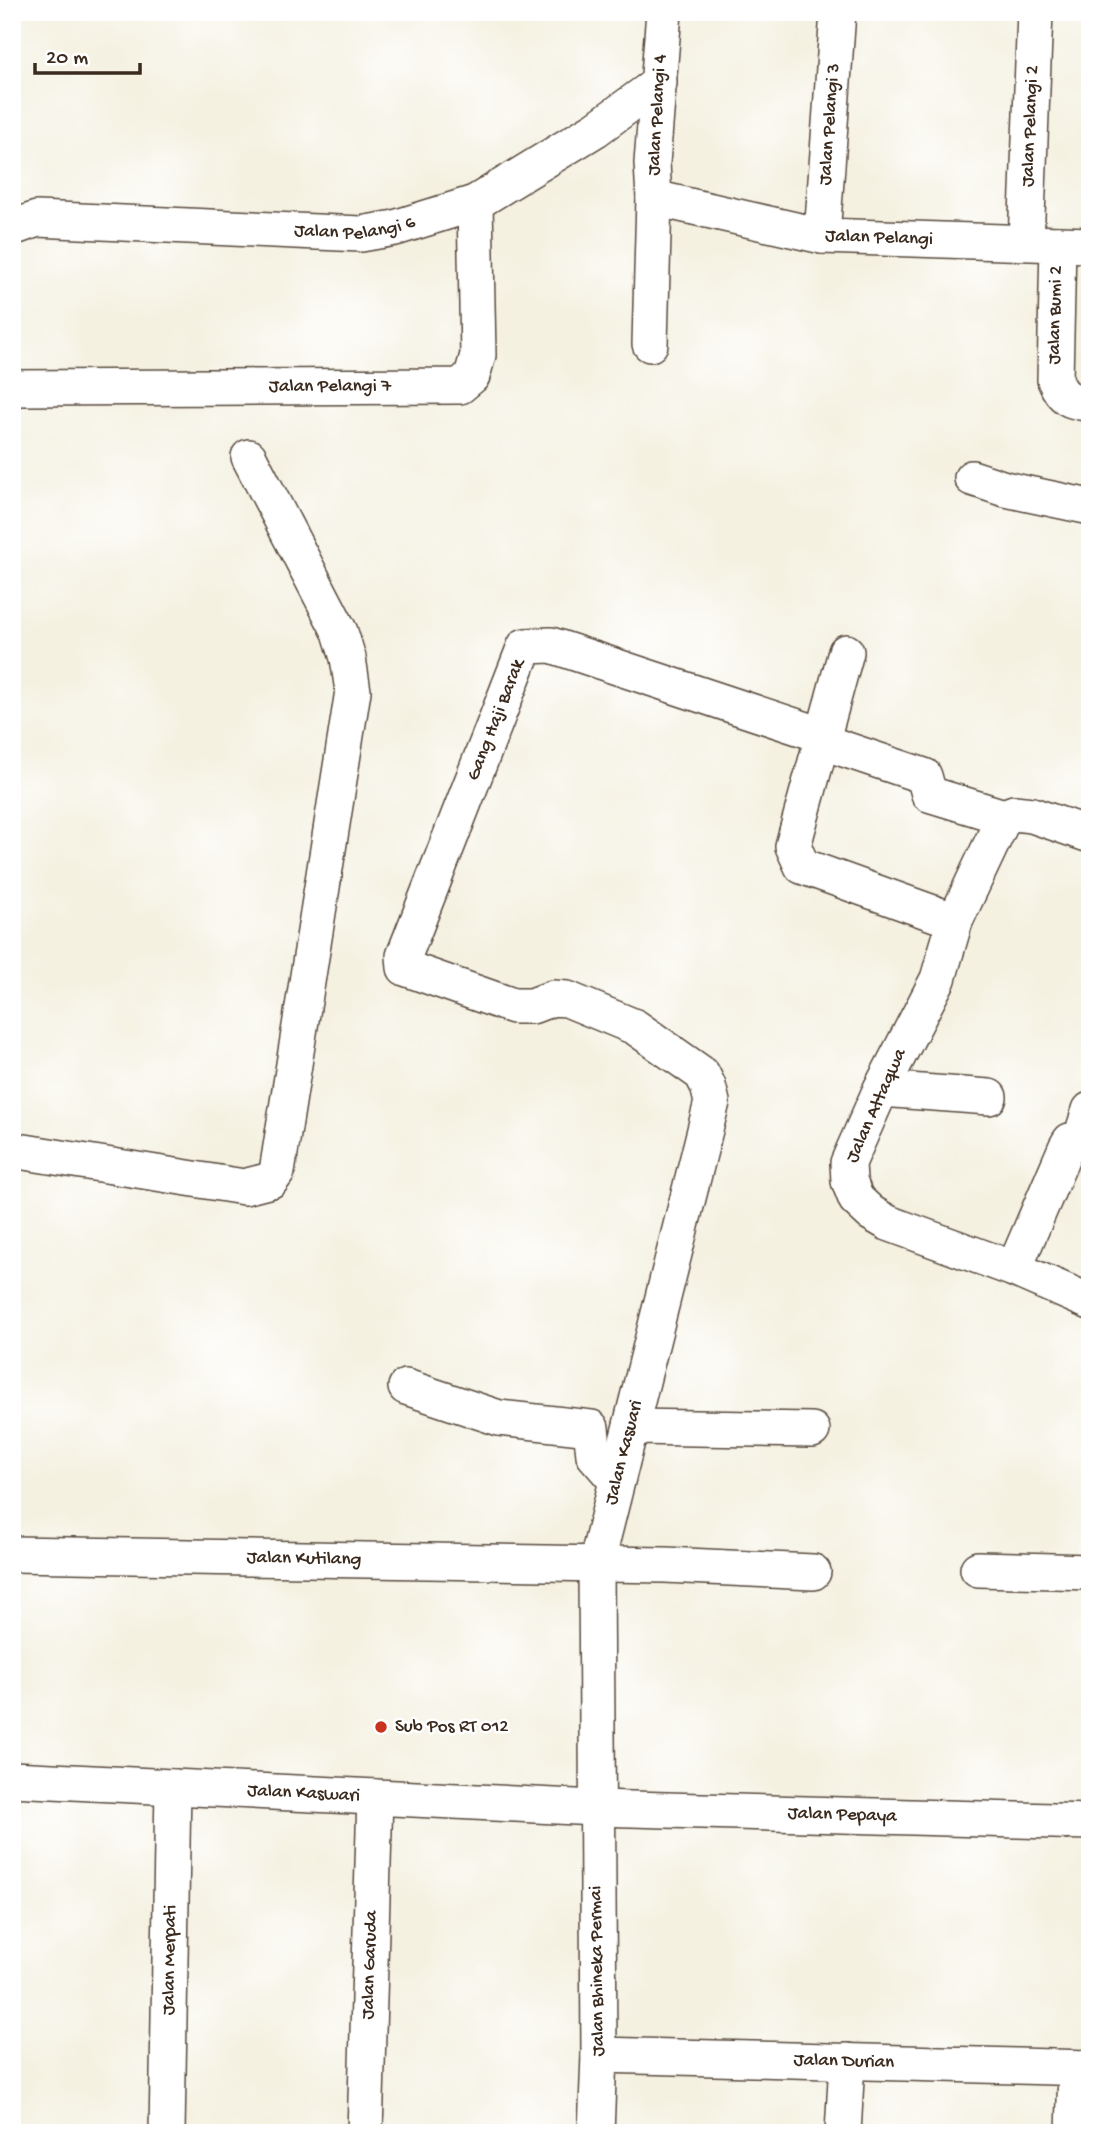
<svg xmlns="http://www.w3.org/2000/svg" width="1102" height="2145" font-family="'Gochi Hand',sans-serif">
<rect width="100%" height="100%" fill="#fff"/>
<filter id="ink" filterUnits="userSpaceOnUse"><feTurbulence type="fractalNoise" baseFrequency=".0143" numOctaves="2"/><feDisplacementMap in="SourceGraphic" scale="14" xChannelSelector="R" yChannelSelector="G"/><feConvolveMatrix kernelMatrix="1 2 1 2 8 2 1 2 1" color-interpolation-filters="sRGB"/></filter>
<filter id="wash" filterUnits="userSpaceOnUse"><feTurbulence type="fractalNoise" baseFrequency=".00686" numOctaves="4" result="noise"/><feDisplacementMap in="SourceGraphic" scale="28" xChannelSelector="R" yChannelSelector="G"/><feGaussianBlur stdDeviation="1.57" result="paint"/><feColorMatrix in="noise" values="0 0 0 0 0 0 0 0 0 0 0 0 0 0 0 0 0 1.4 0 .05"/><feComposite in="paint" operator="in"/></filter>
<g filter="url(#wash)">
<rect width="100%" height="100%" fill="#f4f1e1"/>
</g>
<g filter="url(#ink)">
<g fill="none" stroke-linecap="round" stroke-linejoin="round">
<g stroke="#57483b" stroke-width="38">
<g id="minor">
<path id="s1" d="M 664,12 L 652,163 L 654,198 L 822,236 L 1090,245"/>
<path id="s2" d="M 12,228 L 37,219 L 361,234 L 395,228 L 475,203 L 596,129 L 659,83"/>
<path id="s3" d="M 822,236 L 838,12"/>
<path id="s4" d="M 1026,242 L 1035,12"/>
<path d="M 1058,244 L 1055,380 C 1062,398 1070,402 1090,403"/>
<path d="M 650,344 L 654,198"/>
<path id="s5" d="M 12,388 L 460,386 L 472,376 L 478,355 L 475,203"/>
<path d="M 972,478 L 1005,489 L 1090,507"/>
<path d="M 846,652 L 793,846 L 802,866 L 955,921"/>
<path d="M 822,735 L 832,745 L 924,776 L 929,794 L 1004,817"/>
<path d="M 1004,817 L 955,921 L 938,979 L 881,1089 L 848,1163 L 849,1181 L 856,1199 L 871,1213 L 888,1223 L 1014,1269 L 1090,1302"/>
<path d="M 1004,817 L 1014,813 L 1032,815 L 1090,835"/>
<path d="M 881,1089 L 989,1097"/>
<path d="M 12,1150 L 244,1187 L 271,1180 L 277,1172 L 353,691 L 348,658 L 340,632 L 249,457"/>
<path d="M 1014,1269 L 1066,1148 L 1070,1141 L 1080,1141 L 1090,1110"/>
<path d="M 406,1387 L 499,1418 L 591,1428 L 594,1455 L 616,1480"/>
<path d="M 632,1427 L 812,1430"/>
<path id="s6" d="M 12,1554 L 665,1565 L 813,1572"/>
<path d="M 978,1569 L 1090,1572"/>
<path id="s7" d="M 12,1779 L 596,1808 L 1090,1822"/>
<path id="s8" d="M 599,2055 L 1090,2068"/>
<path id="s9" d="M 167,2133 L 173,1787"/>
<path id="s10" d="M 365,2133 L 375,1797"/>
<path id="s11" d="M 596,2133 L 599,2055 L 596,1565 L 712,1102 L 708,1086 L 702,1074 L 635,1027 L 567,999 L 553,998 L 532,1006 L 513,1006 L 405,968 L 404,956 L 525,646 L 551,645 L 822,735"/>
<path d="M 843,2133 L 847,2061"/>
<path d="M 1074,2133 L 1076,2068"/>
</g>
</g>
<use href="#minor" stroke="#fff" stroke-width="35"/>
</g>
</g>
<circle fill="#c8321e" stroke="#fff" stroke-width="2.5" cx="381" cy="1727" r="7"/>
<g text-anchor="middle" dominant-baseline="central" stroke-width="5" stroke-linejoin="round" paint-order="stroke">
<g font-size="19" fill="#3b2a1e" stroke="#fff">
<text transform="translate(658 115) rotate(-87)">Jalan Pelangi 4</text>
<text stroke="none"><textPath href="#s3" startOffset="112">Jalan Pelangi 3</textPath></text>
<text stroke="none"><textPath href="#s4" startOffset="116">Jalan Pelangi 2</textPath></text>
<text stroke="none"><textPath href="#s2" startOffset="345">Jalan Pelangi 6</textPath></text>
<text stroke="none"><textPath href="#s1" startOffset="416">Jalan Pelangi</textPath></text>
<text transform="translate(1056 315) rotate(-89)">Jalan Bumi 2</text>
<text stroke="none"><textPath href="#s5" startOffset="318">Jalan Pelangi 7</textPath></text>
<text stroke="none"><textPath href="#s11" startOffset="1666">Gang Haji Barak</textPath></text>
<text transform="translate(877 1106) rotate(-66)">Jalan Attaqwa</text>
<text stroke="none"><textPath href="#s11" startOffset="684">Jalan Kasuari</textPath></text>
<text stroke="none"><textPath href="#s6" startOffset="292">Jalan Kutilang</textPath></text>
<text stroke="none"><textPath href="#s7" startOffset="292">Jalan Kaswari</textPath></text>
<text stroke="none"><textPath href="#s7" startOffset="831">Jalan Pepaya</textPath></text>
<text stroke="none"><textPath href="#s9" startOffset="173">Jalan Merpati</textPath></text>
<text stroke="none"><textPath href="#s10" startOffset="168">Jalan Garuda</textPath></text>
<text transform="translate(598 1971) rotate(-91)">Jalan Bhineka Permai</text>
<text stroke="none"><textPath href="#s8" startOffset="245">Jalan Durian</textPath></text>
</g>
<g font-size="19" fill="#3b2a1e" stroke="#fff" text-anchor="start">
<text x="395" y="1727">Sub Pos RT 012</text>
</g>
</g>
<rect width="1102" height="2145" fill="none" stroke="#fff" stroke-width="42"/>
<path d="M35 63v10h105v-10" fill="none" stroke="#3b2a1e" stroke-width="3.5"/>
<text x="46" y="63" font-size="21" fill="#3b2a1e" stroke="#ffffff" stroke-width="5" paint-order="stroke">20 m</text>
</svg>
